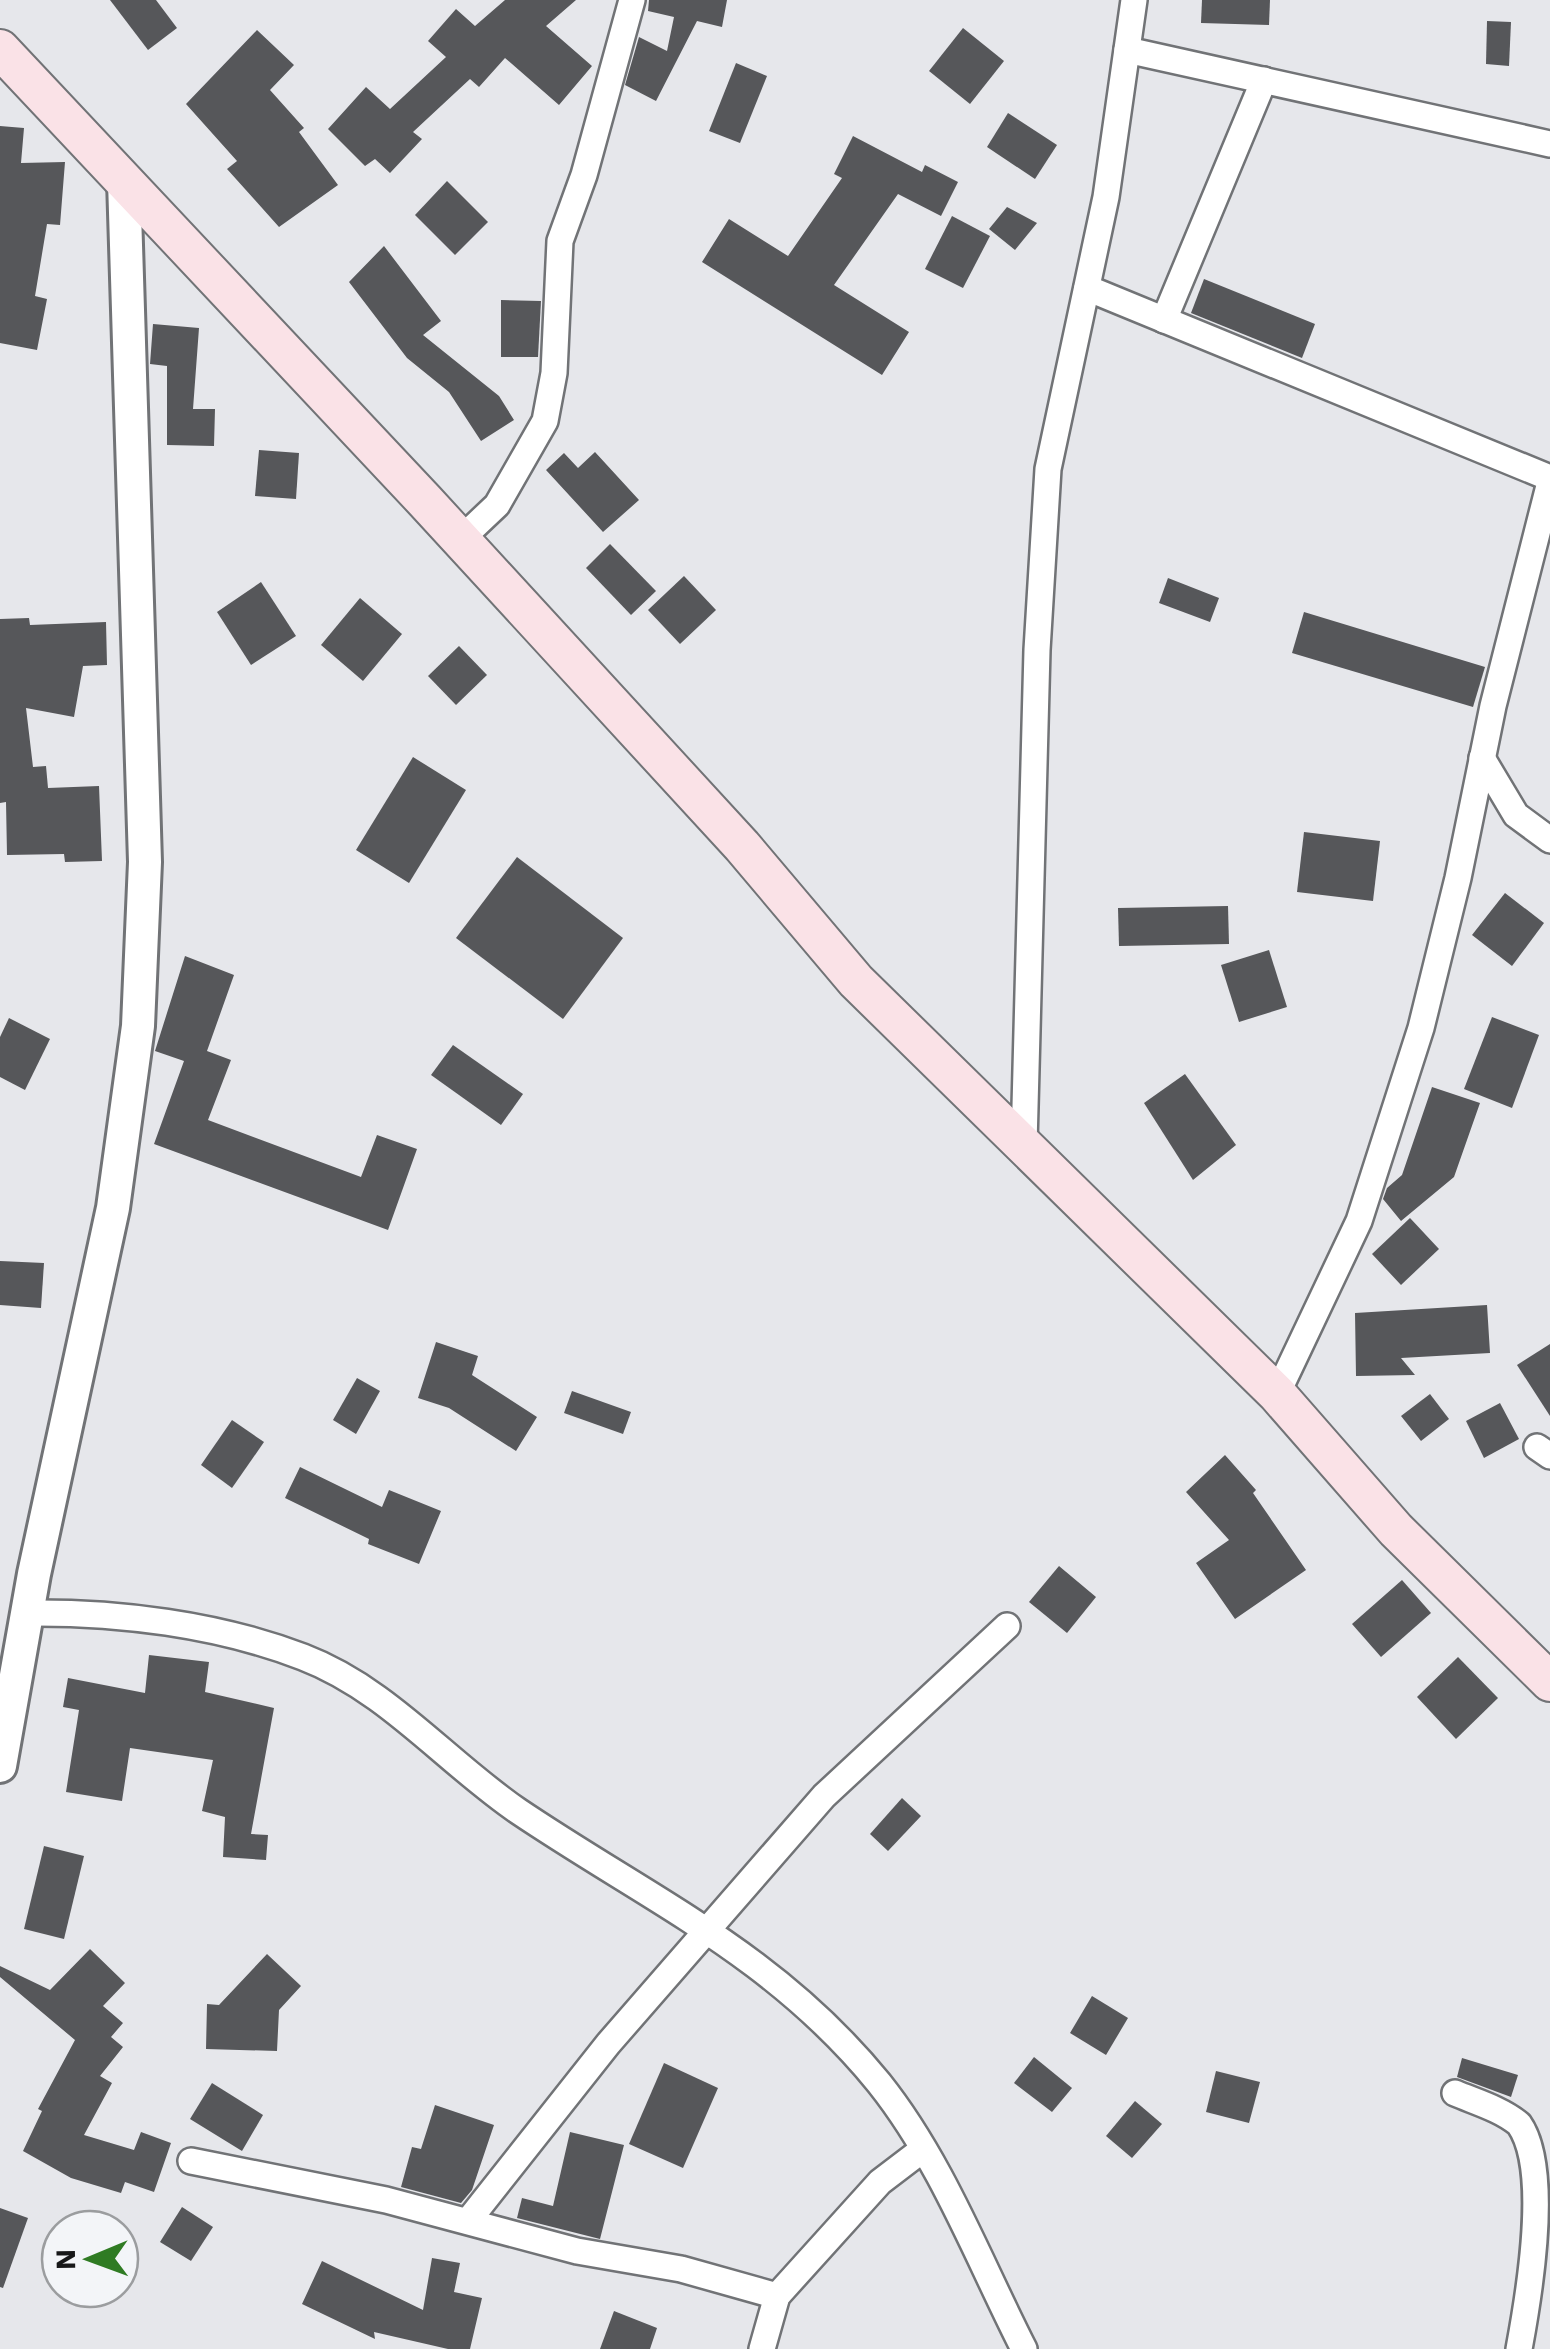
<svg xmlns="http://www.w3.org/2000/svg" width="1550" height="2349" font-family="'Work Sans',sans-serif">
<rect width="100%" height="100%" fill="#e6e7eb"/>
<g fill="#56575a">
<path d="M 110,0 L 156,0 L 177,28 L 148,50 Z"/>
<path d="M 505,0 L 576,0 L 546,26 L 592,66 L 559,105 L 505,58 L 479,87 L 470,79 L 413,132 L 422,139 L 390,173 L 375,159 L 365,166 L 328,129 L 366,87 L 390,109 L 446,57 L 428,41 L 456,9 L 475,26 Z"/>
<path d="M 649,0 L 727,0 L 722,27 L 697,21 L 656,101 L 625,85 L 639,37 L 667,51 L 674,17 L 648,11 Z"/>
<path d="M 1202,0 L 1270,0 L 1269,25 L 1201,23 Z"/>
<path d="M 1487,21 L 1511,22 L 1509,66 L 1486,64 Z"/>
<path d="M 963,28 L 1004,61 L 970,104 L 929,71 Z"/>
<path d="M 257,30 L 294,65 L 270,90 L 304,128 L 299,132 L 338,185 L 279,227 L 227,169 L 237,161 L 186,104 Z"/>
<path d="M 736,63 L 767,76 L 740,143 L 709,131 Z"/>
<path d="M 1008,113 L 1057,145 L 1035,179 L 987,147 Z"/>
<path d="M 0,126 L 24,128 L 21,163 L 65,162 L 60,225 L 47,224 L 35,296 L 47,299 L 37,350 L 0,343 Z"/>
<path d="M 853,136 L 922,172 L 925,165 L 958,182 L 941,216 L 898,194 L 834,285 L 909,332 L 882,375 L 702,262 L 729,219 L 788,256 L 842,178 L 834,174 Z"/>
<path d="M 447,181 L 488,222 L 455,255 L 415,215 Z"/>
<path d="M 1007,207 L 1037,223 L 1015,250 L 989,229 Z"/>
<path d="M 952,216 L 990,236 L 963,288 L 925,269 Z"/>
<path d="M 384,246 L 441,321 L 423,335 L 499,396 L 514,420 L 481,441 L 449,392 L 407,358 L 349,282 Z"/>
<path d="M 1204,279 L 1315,324 L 1302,358 L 1191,313 Z"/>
<path d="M 501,300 L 541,301 L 538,357 L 501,357 Z"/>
<path d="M 153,324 L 199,328 L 193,409 L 215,409 L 214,446 L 167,445 L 167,366 L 150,364 Z"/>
<path d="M 259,450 L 299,453 L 296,499 L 255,496 Z"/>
<path d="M 595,452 L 639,500 L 603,532 L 546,470 L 564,453 L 578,468 Z"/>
<path d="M 610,544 L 656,591 L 631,615 L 586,568 Z"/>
<path d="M 684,576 L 716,610 L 680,644 L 648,610 Z"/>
<path d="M 1168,578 L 1219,598 L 1210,622 L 1159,603 Z"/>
<path d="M 261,582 L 296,636 L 251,665 L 217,612 Z"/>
<path d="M 360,598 L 402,634 L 363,681 L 321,645 Z"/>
<path d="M 1304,612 L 1485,667 L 1473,707 L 1292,653 Z"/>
<path d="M 29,618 L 30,625 L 106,622 L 107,665 L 83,666 L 74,717 L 26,708 L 33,767 L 46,766 L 48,788 L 99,786 L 102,861 L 65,862 L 64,854 L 7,855 L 6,802 L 0,803 L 0,619 Z"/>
<path d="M 459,646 L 487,675 L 456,705 L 428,676 Z"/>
<path d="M 413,757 L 466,790 L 409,883 L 356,850 Z"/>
<path d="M 1304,832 L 1380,841 L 1373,901 L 1297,892 Z"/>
<path d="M 517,857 L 623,938 L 563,1019 L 456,938 Z"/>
<path d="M 1505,893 L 1544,923 L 1512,966 L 1472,935 Z"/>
<path d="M 1228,906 L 1229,944 L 1119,946 L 1118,908 Z"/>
<path d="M 1269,950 L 1287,1007 L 1239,1022 L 1221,965 Z"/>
<path d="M 185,956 L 234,975 L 207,1051 L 231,1060 L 208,1120 L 361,1177 L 377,1135 L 417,1149 L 388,1230 L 154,1144 L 184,1061 L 155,1051 Z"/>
<path d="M 1492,1017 L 1539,1035 L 1512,1108 L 1464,1089 Z"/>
<path d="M 9,1018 L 50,1039 L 25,1090 L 0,1077 L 0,1037 Z"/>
<path d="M 453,1045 L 523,1094 L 501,1125 L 431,1075 Z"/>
<path d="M 1185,1074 L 1236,1145 L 1193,1180 L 1144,1103 Z"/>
<path d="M 1432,1087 L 1480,1103 L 1454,1177 L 1401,1221 L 1383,1199 L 1387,1188 L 1402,1175 Z"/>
<path d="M 1410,1218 L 1439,1249 L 1401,1285 L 1372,1254 Z"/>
<path d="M 0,1261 L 44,1263 L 41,1308 L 0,1305 Z"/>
<path d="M 1487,1305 L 1490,1353 L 1401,1358 L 1415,1375 L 1356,1376 L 1355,1313 Z"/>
<path d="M 436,1342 L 478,1356 L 472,1375 L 537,1417 L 516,1451 L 449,1408 L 418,1398 Z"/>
<path d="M 1550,1344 L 1550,1416 L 1517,1365 Z"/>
<path d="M 357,1378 L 380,1391 L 356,1434 L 333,1420 Z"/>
<path d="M 572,1391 L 631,1412 L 623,1434 L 564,1413 Z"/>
<path d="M 1430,1394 L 1449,1419 L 1421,1441 L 1401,1416 Z"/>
<path d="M 1500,1403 L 1519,1439 L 1484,1458 L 1466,1421 Z"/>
<path d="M 232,1420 L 264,1442 L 232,1488 L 201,1465 Z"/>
<path d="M 1225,1455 L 1256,1490 L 1253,1493 L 1306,1570 L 1235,1619 L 1196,1563 L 1229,1540 L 1186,1492 Z"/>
<path d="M 300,1467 L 382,1507 L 389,1490 L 441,1511 L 419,1564 L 368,1544 L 369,1539 L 285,1498 Z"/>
<path d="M 1059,1566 L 1096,1597 L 1067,1633 L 1029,1602 Z"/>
<path d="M 1402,1580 L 1431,1613 L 1381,1657 L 1352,1624 Z"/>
<path d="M 149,1655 L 209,1662 L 205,1692 L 274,1708 L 251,1834 L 268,1835 L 266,1860 L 223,1857 L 225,1817 L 202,1811 L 213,1760 L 130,1748 L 122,1801 L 66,1792 L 79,1710 L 63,1707 L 68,1678 L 145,1693 Z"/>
<path d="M 1458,1657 L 1498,1698 L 1456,1739 L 1417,1697 Z"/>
<path d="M 902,1798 L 921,1816 L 888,1851 L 870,1834 Z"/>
<path d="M 44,1846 L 84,1856 L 64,1939 L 24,1929 Z"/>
<path d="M 90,1949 L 125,1983 L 103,2006 L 123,2023 L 111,2037 L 123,2047 L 100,2076 L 112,2083 L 84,2135 L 134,2150 L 141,2132 L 171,2143 L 154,2192 L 125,2182 L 121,2193 L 71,2178 L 23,2151 L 42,2111 L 38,2109 L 75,2040 L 0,1977 L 0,1966 L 50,1990 Z"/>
<path d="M 267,1954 L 301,1986 L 279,2010 L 277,2051 L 206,2049 L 207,2004 L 219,2005 Z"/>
<path d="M 1092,1996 L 1128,2018 L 1106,2055 L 1070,2033 Z"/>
<path d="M 1034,2057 L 1072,2088 L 1052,2112 L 1014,2083 Z"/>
<path d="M 1462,2058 L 1518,2075 L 1511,2097 L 1457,2077 Z"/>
<path d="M 664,2063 L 718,2088 L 683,2168 L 629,2144 Z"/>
<path d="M 1216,2071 L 1260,2082 L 1249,2123 L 1206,2112 Z"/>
<path d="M 212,2083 L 263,2115 L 242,2151 L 190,2119 Z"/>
<path d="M 1135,2101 L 1162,2124 L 1132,2158 L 1106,2136 Z"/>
<path d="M 435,2105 L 494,2125 L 472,2190 L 461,2203 L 401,2187 L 412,2147 L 421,2149 Z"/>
<path d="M 570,2132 L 624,2145 L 600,2239 L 517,2218 L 522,2198 L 553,2206 Z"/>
<path d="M 182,2207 L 213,2227 L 191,2261 L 160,2242 Z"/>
<path d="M 0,2208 L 28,2218 L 3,2288 L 0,2287 Z"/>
<path d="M 432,2258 L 460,2263 L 454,2292 L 482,2298 L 470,2349 L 448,2349 L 374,2332 L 375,2339 L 302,2304 L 322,2261 L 423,2310 Z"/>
<path d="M 614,2311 L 657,2328 L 650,2349 L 600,2349 Z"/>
</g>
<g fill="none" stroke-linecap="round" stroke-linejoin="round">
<g stroke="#717376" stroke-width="30">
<g id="minor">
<path d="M 1127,50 L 1550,144"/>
<path d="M 1087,288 L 1550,478"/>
<path d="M 1164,320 L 1264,80"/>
<path d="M 460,540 L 497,505 L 545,421 L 554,373 L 560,241 L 584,175 L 632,0"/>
<path d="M 1482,758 L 1516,815 L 1550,840"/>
<path d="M 1024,1145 L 1037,650 L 1048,469 L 1106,197 L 1134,0"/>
<path d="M 1277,1394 L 1359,1221 L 1421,1028 L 1458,878 L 1493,706 L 1550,482"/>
<path d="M 1537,1447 L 1550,1456"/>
<path d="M 27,1613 C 118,1612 217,1624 303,1657 C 387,1689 445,1761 518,1811 C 650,1900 775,1955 879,2083 C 942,2162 979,2261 1024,2349"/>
<path d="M 1455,2093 C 1476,2102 1501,2109 1519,2124 C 1550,2168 1530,2290 1519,2349"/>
<path d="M 191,2161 L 386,2200 L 577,2251 L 681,2269 L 777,2296"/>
<path d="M 468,2221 L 608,2044 L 824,1796 L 1007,1626"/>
<path d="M 762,2349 L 777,2296 L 880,2182 L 922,2150"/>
</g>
</g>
<g stroke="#717376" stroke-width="38">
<path id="tertiary" d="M 0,1766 L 34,1574 L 113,1208 L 138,1026 L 145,862 L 124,180"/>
</g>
<g stroke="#717376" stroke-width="42">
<path id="secondary" d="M 0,49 L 425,501 L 742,846 L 856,981 L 1277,1394 L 1396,1530 L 1550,1682"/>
</g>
<use href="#minor" stroke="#fff" stroke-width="25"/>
<use href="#tertiary" stroke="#fff" stroke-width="32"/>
<use href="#secondary" stroke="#fae2e7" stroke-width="38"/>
</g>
<g transform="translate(90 2259) rotate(269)"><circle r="48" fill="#f3f5f8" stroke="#9b9d9f" stroke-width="2.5"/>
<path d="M0-8L18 38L0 25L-18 38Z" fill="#2f7b23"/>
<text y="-15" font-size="28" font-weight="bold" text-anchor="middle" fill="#171819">N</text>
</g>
</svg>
